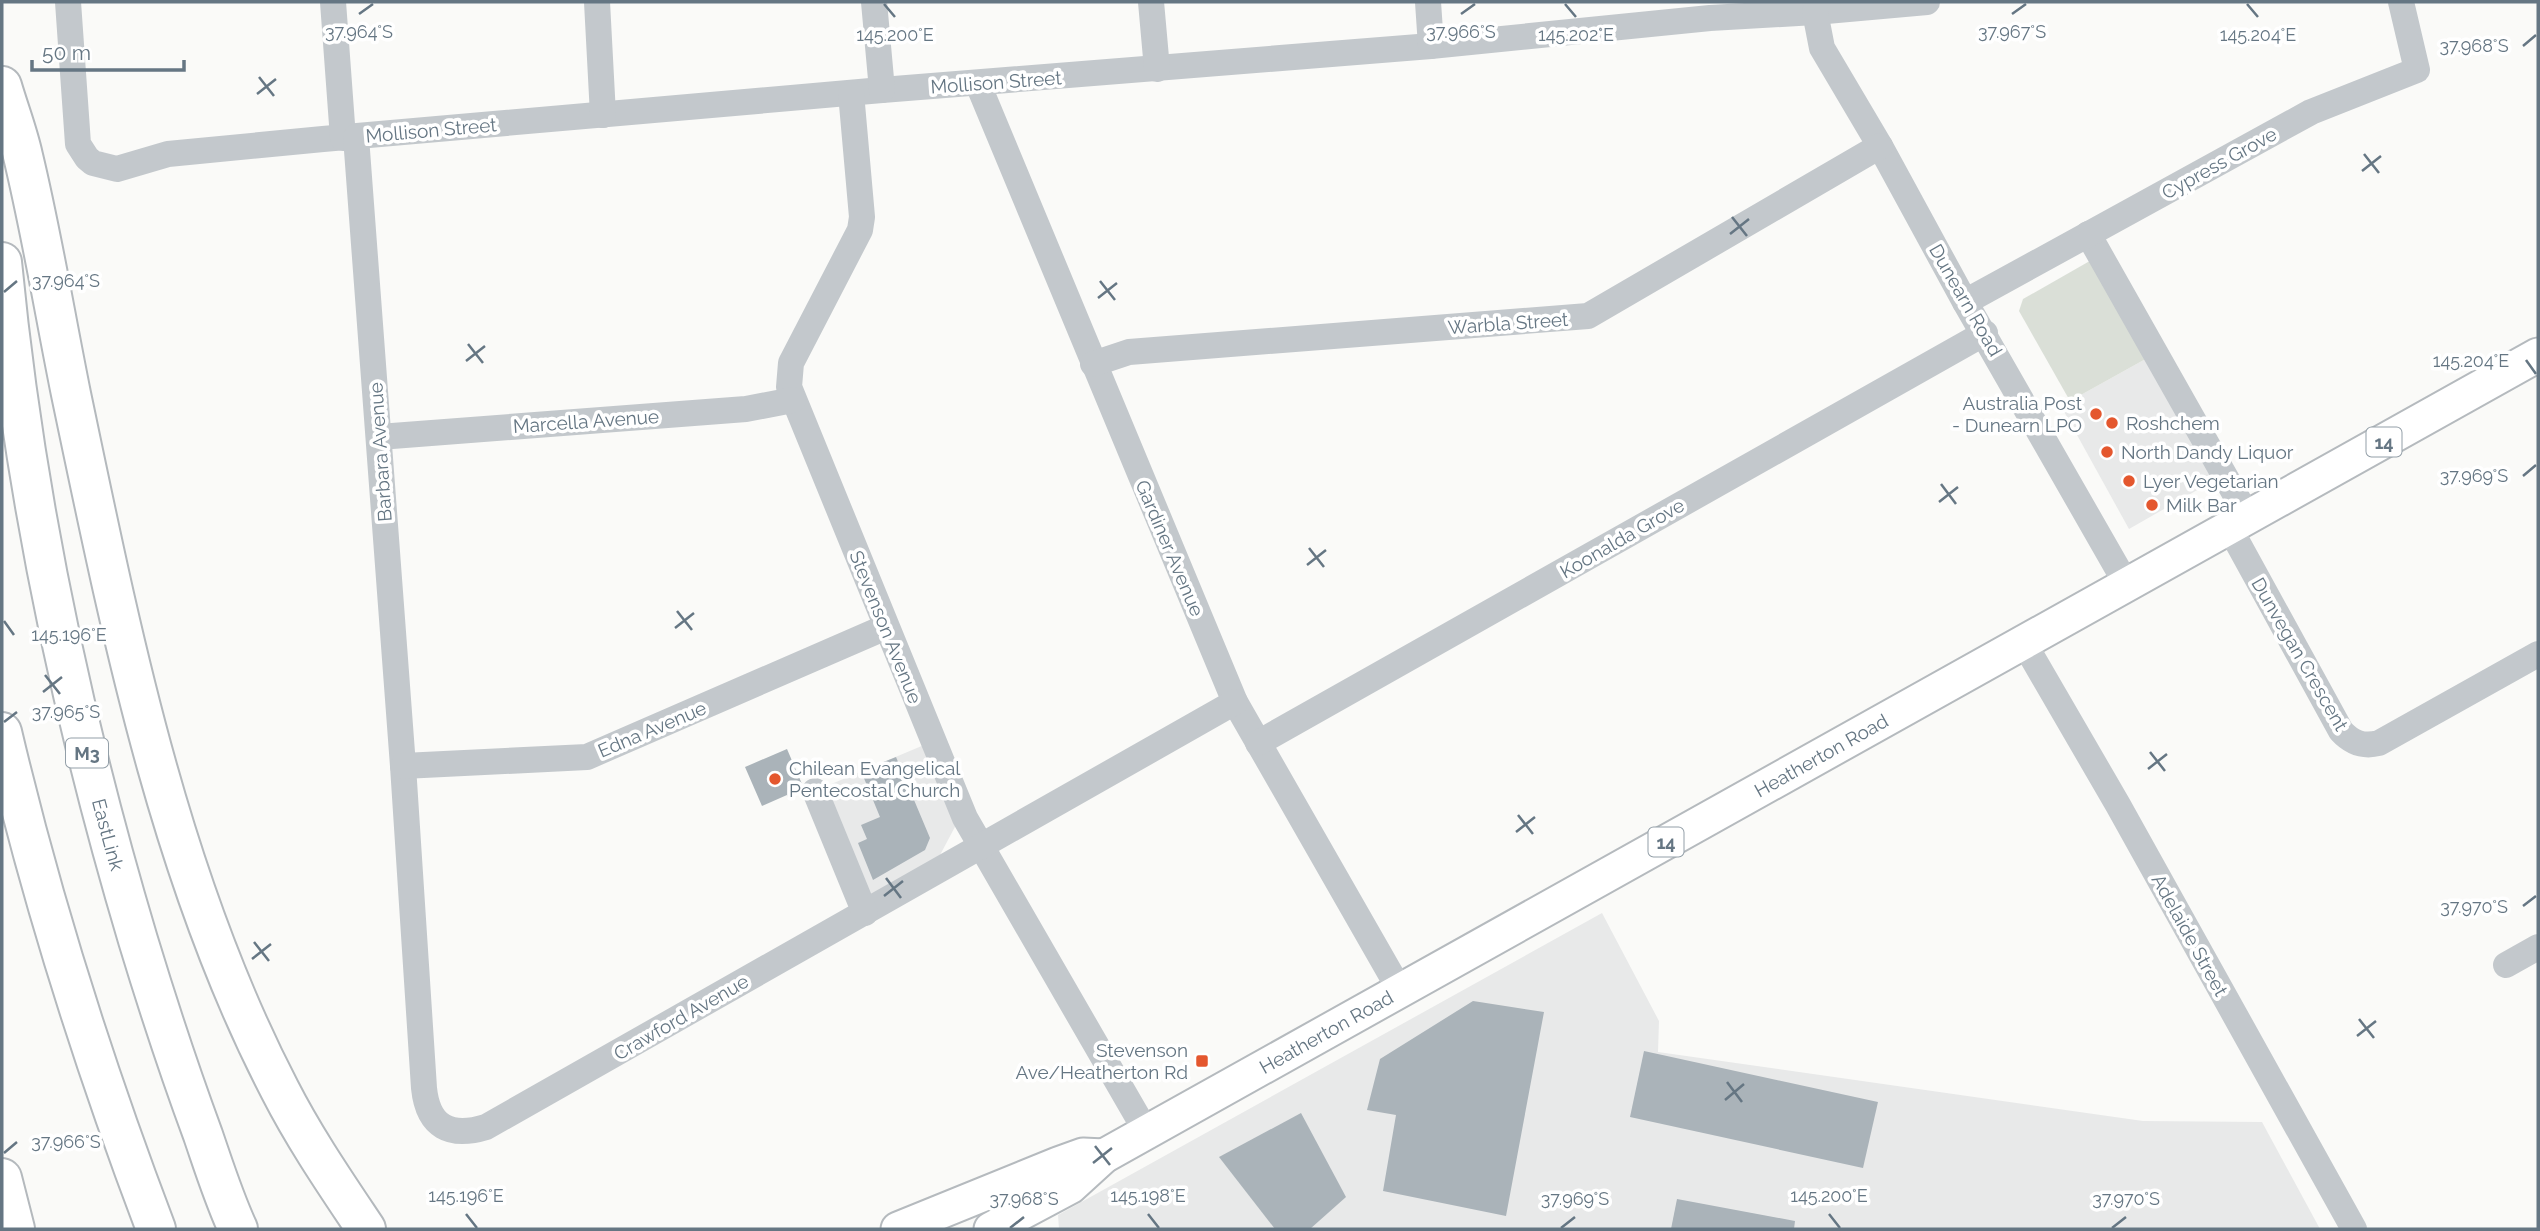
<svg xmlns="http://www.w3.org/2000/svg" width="2540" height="1231" font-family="Raleway,sans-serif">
<rect width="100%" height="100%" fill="#fafaf8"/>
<g fill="#e8e9e9">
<path d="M 2151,356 L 2220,477 L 2129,529 L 2061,406 Z"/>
<path d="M 924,745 L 957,823 L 940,855 L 857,905 L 810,793 Z"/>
<path d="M 1602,913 L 1659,1021 L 1658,1052 L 2143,1121 L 2262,1122 L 2320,1229 L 1059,1229 L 1058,1215 Z"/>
</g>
<path fill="#dadfd7" d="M 2095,258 L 2151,356 L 2070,401 L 2019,311 L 2023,299 Z"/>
<g fill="#aab3b9">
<path d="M 787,749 L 802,784 L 800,793 L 788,798 L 787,795 L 762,806 L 745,767 Z"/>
<path d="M 896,757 L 930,838 L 925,850 L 873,880 L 858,843 L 867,839 L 861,825 L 880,817 L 861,771 Z"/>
<path d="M 1473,1001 L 1544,1012 L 1506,1216 L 1383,1191 L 1396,1115 L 1367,1110 L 1380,1059 Z"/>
<path d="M 1644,1051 L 1878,1102 L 1863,1168 L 1630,1117 Z"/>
<path d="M 1301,1113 L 1346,1197 L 1310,1229 L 1275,1229 L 1219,1157 Z"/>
<path d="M 1677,1199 L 1795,1221 L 1794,1229 L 1671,1229 Z"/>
</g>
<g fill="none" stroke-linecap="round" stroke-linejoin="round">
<g stroke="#b5babe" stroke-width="37">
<g id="major">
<path d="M 898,1229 L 1058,1164 L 1083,1155 L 1104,1156"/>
<path id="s1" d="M 991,1229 L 1070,1187 L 1104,1156 L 2538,355"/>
</g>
</g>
<g stroke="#b4b9bd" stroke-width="42">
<g id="highway">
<path d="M 2,86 C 9,110 18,133 23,156 C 42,235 55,315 71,394 C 120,627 169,877 280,1090 C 305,1139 336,1184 366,1229"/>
<path id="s2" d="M 2,262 C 24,491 72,719 138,940 C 158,1006 179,1070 203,1135 C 214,1167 224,1199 238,1229"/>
<path d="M 2,732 C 42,902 94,1066 156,1229"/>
<path d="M 2,1178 L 15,1229"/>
</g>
</g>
<g stroke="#c3c8cc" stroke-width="26">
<path d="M 68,2 L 78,144 L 87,158 L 93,163 L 117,169 L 168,154 L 323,139 L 882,90 L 1431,46 L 1710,18 L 1815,12 L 1927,2"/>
<path d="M 333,2 L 343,138"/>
<path d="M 597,2 L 603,115"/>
<path d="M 874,2 L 882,90"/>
<path d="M 1151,2 L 1157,69"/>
<path d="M 1428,2 L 1431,46"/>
<path d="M 1815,12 L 1822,48 L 1880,146 L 1965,302 L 2127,585"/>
<path d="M 978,84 L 1235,702 L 1401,992"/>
<path d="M 851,93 L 862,217 L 860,230 L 791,363 L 789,387 L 965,818 L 1147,1133"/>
<path d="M 356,137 L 403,766 L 424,1088 C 428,1127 450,1138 486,1127 L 1235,702"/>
<path d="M 2088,234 L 2248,517"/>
<path d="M 1965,302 L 2311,112 L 2417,70 L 2401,2"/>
<path d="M 1093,364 L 1129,352 L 1588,316 L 1880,146"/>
<path d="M 379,437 L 746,409 L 793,400"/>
<path d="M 2229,527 L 2341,731 C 2352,743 2363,747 2379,743 L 2538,654"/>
<path d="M 2024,643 L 2118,805 L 2354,1229"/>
<path d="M 1258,743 L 1985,333"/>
<path d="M 403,766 L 587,757 L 886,627"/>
<path d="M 815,791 L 865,913"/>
<path d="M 2506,965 L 2538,947"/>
</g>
<use href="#major" stroke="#fff" stroke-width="33"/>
<use href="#highway" stroke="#fff" stroke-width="38"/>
</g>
<path fill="none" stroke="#657683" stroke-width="2.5" d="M 884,4 L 895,17M 1565,4 L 1576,17M 2247,4 L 2258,17M 359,14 L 373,4M 1461,14 L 1475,4M 2012,14 L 2026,4M 2523,46 L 2536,35M 259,77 L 274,96M 257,94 L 276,79M 2364,154 L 2379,173M 2362,171 L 2381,156M 1732,217 L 1747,236M 1730,234 L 1749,219M 1100,281 L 1115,300M 4,292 L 17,281M 1098,298 L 1117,283M 468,344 L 483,363M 2526,360 L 2536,374M 466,361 L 485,346M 2523,476 L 2536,465M 1941,484 L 1956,504M 1939,502 L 1958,487M 1309,548 L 1324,567M 1307,565 L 1326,550M 677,611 L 692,630M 4,621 L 14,635M 675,628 L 694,613M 45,675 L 60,694M 43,692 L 62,677M 4,722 L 17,712M 2150,752 L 2165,771M 2148,769 L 2167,754M 1518,815 L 1533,834M 1516,832 L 1535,817M 886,878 L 901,898M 884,896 L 903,881M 2523,906 L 2536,896M 254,942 L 269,961M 252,959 L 271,944M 2359,1019 L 2374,1038M 2357,1036 L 2376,1021M 1727,1082 L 1742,1102M 1725,1100 L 1744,1084M 1095,1146 L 1110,1165M 4,1153 L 17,1142M 1093,1163 L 1112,1148M 466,1214 L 477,1228M 1148,1214 L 1159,1228M 1829,1214 L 1840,1228M 1010,1228 L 1024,1217M 1561,1228 L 1575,1217M 2112,1228 L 2126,1217"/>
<g fill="#e4572e" stroke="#fff" stroke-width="2.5">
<circle cx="2096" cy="414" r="7"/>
<circle cx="2112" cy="423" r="7"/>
<circle cx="2107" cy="452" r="7"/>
<circle cx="2129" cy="481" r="7"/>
<circle cx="2152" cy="505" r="7"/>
<circle cx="775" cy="779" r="7"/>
<rect x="1195" y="1054" width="14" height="14" rx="3.5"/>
</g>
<g text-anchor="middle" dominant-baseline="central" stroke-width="7" stroke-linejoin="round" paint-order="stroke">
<g fill="#fff" stroke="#939fa8" stroke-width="2">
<rect x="2366.5" y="427.5" width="35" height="29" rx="5"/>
<rect x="66" y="738.5" width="42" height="29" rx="5"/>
<rect x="1648.5" y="827.5" width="35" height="29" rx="5"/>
</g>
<g font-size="18" font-weight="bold" fill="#657683">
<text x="2384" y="442">14</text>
<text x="87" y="753">M3</text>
<text x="1666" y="842">14</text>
</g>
<g font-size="19" fill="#657683" stroke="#fff">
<text transform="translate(996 82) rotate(-4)">Mollison Street</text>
<text transform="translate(431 130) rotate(-5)">Mollison Street</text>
<text transform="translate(2219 163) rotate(-29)">Cypress Grove</text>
<text transform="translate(1966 300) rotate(60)">Dunearn Road</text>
<text transform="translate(1508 323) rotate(-4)">Warbla Street</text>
<text transform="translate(586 421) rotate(-4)">Marcella Avenue</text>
<text transform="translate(380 452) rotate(-94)">Barbara Avenue</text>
<text transform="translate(1622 538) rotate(-30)">Koonalda Grove</text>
<text transform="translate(1170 548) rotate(67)">Gardiner Avenue</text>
<text transform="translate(886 627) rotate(68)">Stevenson Avenue</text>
<text transform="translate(2300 654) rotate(60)">Dunvegan Crescent</text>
<text transform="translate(652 729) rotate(-23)">Edna Avenue</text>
<text stroke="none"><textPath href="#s1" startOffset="957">Heatherton Road</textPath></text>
<text stroke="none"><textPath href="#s2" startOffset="583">EastLink</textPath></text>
<text transform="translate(2190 935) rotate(61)">Adelaide Street</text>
<text transform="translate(681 1017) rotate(-30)">Crawford Avenue</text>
<text stroke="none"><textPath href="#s1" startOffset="390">Heatherton Road</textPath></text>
</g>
<g font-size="19" fill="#657683" stroke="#fff" text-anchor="start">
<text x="2082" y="403" text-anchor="end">Australia Post<tspan x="2082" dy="22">- Dunearn LPO</tspan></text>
<text x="2126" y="423">Roshchem</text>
<text x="2121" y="452">North Dandy Liquor</text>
<text x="2143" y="481">Lyer Vegetarian</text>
<text x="2166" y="505">Milk Bar</text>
<text x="789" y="768">Chilean Evangelical<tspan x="789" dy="22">Pentecostal Church</tspan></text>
<text x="1188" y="1050" text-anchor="end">Stevenson<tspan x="1188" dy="22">Ave/Heatherton Rd</tspan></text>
</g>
</g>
<g font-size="18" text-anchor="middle" fill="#657683" stroke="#fff" stroke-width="7" stroke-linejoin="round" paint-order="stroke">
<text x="359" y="38">37.964°S</text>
<text x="1461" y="38">37.966°S</text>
<text x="2012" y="38">37.967°S</text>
<text x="895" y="41">145.200°E</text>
<text x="1576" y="41">145.202°E</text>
<text x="2258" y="41">145.204°E</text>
<text x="2474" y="52">37.968°S</text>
<text x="66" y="287">37.964°S</text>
<text x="2471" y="367">145.204°E</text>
<text x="2474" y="482">37.969°S</text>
<text x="69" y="641">145.196°E</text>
<text x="66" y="718">37.965°S</text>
<text x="2474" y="913">37.970°S</text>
<text x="66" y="1148">37.966°S</text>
<text x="466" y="1202">145.196°E</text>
<text x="1148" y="1202">145.198°E</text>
<text x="1829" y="1202">145.200°E</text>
<text x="1024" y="1205">37.968°S</text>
<text x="1575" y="1205">37.969°S</text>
<text x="2126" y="1205">37.970°S</text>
</g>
<rect width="2540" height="1231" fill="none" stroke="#657683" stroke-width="7"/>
<path d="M32 60v10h152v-10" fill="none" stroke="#657683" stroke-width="3.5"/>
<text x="42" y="60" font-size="21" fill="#657683" stroke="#ffffff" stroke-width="5" paint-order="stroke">50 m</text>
</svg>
